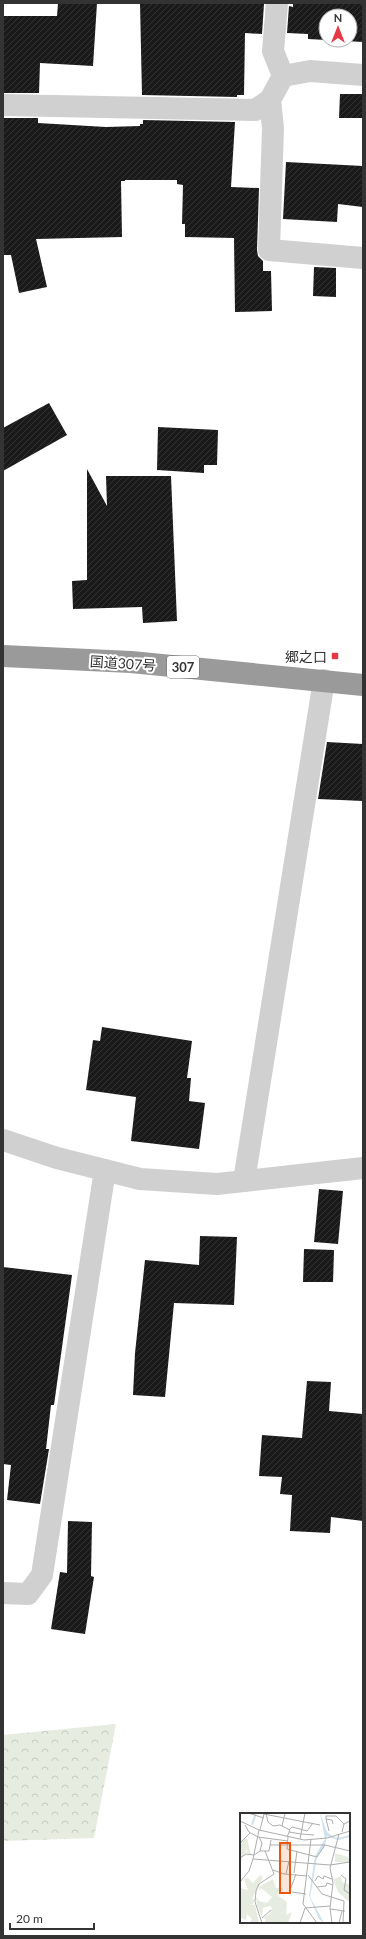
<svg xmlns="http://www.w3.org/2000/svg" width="366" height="1939" font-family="Lato,'Noto Sans JP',sans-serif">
<defs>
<pattern id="forest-crowns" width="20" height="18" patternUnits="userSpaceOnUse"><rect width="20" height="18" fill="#e6ecdf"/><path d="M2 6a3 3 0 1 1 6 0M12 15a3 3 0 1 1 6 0" fill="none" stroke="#c6cbc0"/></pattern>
<pattern id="building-hatch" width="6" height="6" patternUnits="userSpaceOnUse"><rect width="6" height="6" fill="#1a1a1a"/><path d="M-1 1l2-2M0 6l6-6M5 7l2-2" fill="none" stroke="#333"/></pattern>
</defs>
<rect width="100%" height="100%" fill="#fff"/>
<path fill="url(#forest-crowns)" d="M 116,1724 L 94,1838 L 3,1841 L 3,1735 Z"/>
<g fill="url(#building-hatch)" fill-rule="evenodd">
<path d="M 58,3 L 97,3 L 93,66 L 40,63 L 39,93 L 3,93 L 3,16 L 57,16 Z"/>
<path d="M 140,3 L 264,4 L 262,34 L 245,33 L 244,95 L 237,95 L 237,97 L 142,95 Z"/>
<path d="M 293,3 L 363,3 L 363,42 L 308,39 L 308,34 L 287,33 L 289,6 L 293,7 ZM 326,16 L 350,16 L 350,40 L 326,40 Z"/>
<path d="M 340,94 L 363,94 L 363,118 L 339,118 Z"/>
<path d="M 3,118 L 38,118 L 38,123 L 106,127 L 140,126 L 140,124 L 143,124 L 143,120 L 235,122 L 231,187 L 259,188 L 257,250 L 258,256 L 263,261 L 263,271 L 271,271 L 272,311 L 235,312 L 234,238 L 185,237 L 185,224 L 182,224 L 183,185 L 177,184 L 177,180 L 125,180 L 125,181 L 121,181 L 122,237 L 36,239 L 47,287 L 19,293 L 11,255 L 3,255 Z"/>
<path d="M 286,162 L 363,166 L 363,207 L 338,204 L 337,222 L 283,219 Z"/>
<path d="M 314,267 L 336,268 L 336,297 L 313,296 Z"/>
<path d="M 49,403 L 67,435 L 3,471 L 3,428 Z"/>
<path d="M 158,427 L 218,430 L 217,465 L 204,465 L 204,473 L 157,470 Z"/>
<path d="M 87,469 L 107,506 L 106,476 L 171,476 L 177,621 L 143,623 L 142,607 L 73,609 L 72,581 L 87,580 Z"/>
<path d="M 327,742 L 363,744 L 363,801 L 318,799 Z"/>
<path d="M 102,1027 L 192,1041 L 187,1078 L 191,1078 L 189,1101 L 205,1103 L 199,1149 L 131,1141 L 136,1097 L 86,1090 L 93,1040 L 100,1041 Z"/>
<path d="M 319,1189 L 343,1191 L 338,1244 L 314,1242 Z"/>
<path d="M 200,1236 L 237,1237 L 234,1305 L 174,1303 L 165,1397 L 133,1395 L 135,1353 L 145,1260 L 199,1265 Z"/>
<path d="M 304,1249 L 334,1250 L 333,1282 L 303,1282 Z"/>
<path d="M 3,1267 L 72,1275 L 54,1405 L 51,1405 L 46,1449 L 49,1449 L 40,1504 L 7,1500 L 11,1465 L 3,1464 Z"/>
<path d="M 307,1381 L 331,1382 L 329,1411 L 363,1414 L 363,1521 L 331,1517 L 330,1533 L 290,1531 L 292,1495 L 280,1494 L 282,1477 L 259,1476 L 262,1435 L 302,1438 Z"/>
<path d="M 68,1521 L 92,1522 L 91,1576 L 94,1577 L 85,1634 L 51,1629 L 60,1572 L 67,1573 Z"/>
</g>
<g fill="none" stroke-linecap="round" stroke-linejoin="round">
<g stroke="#d0d0d0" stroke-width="22">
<path d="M 277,3 L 273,51 L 283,76 L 270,100 L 273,128 L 269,250 L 363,258"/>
<path d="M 283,76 L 310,71 L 363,75"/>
<path d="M 3,105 L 255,110 L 270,100"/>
<path d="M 3,1140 L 57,1158 L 140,1179 L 217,1184 L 363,1168"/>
<path d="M 244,1181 L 324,680"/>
<path d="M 3,1593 L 28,1594 L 42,1575 L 105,1170"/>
</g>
<path stroke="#9a9a9a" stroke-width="22" d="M 3,656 L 131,662 L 363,685"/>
</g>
<rect fill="#e63946" stroke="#fff" stroke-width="1.5" x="331" y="652" width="8" height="8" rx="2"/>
<g text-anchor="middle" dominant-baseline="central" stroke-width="4" stroke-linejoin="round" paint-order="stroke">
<rect fill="#fff" stroke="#707070" stroke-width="1" x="167" y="656" width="32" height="22" rx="3"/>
<g font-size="13" font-weight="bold" fill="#333">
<text x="183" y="667">307</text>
</g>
<g font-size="14" fill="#333" stroke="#fff" text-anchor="end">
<text x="327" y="656">郷之口</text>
</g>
<g font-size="14" fill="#333" stroke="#fff">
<text transform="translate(123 663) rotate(4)">国道307号</text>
</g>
</g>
<g transform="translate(240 1813)">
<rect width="110" height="110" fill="#fff"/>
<path d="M 7,25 L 11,42 L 7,40 L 6,33 L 6,40 L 2,44 L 0,54 L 0,29 ZM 95,40 L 108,44 L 110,49 L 95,49 ZM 91,61 L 94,66 L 101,63 L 102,69 L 110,72 L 110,94 L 109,89 L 98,79 ZM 20,62 L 23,64 L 12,86 L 15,87 L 12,92 L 15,92 L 19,110 L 10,110 L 12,106 L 7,101 L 6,107 L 0,104 L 0,75 L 8,77 L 4,66 L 8,65 L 13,70 ZM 33,66 L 36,75 L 43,75 L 37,82 L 47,89 L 46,102 L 52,99 L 48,110 L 24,110 L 26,106 L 23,105 L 29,101 L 32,95 L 30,93 L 23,95 L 22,104 L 17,93 L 16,84 L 19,88 L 27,90 L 32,84 L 21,75 L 19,78 L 19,74 Z" fill="#e6ecdf"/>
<path d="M 80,0 L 87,19 L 92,23 L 98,25 L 110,22 L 110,24 L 98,27 L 87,23 L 85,32 L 77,44 L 70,84 L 84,110 L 79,106 L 69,83 L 75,43 L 85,26 Z" fill="#cfe2ee"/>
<path fill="none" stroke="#cfe2ee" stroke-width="2" d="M 12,12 L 16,0"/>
<path fill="none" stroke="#adadad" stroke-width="1" d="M 8,0 L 24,5M 24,1 L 80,12M 26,1 L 28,9 L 33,13 L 40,12 L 50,17 L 47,24M 86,6 L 89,18M 0,8 L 19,17 L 13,46M 93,11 L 92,7 L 86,6 L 86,3 L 96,3 L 104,11M 5,12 L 9,19 L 18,24 L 48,28M 42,13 L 45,0M 19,17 L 64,27 L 87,25 L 110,18M 20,17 L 24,1M 49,17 L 52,14 L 67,18 L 73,10M 49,19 L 61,21M 102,19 L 104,11 L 110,8M 61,21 L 74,22M 19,24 L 22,30 L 20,38M 48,24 L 47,36 L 77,44 L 85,32M 60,26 L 65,0M 71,26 L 63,91 L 77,110M 0,30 L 10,20M 30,32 L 47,32M 47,32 L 85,32 L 110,38M 0,45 L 6,41 L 14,42 L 20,38 L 29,38 L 31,27M 33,57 L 44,61 L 67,63M 54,60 L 57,38M 46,61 L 49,48M 68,62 L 82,81 L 104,88 L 103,110M 101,62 L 106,66 L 104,77 L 110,81M 75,68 L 78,63 L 83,66 L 84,63 L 92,66M 0,69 L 9,58 L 13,46 L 90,52 L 110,49M 77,74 L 86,73 L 87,70 L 93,72M 50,77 L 56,61M 52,79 L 66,81M 90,96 L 105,98M 22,105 L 31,97M 22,110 L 15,89 L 16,78 L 19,71 L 34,61 L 25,38M 60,110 L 65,95 L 90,93M 92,110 L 90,95 L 93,70 L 90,55 L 99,21M 99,110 L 102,98"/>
<path fill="#e8590c" fill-opacity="0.15" stroke="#e8590c" stroke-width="2" d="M 40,30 L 50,30 L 50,80 L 40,80 Z"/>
<rect width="110" height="110" fill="none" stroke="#333" stroke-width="2"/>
</g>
<rect width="366" height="1939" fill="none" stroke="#333333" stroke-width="8"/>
<g transform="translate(338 28)"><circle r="19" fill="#ffffff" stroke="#adadad"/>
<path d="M0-3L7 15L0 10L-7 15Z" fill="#e63946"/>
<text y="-6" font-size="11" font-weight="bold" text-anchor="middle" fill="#333333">N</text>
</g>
<path d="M10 1923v6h84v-6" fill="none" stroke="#333333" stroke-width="2"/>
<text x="16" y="1923" font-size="12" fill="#333333" stroke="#ffffff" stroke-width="3" paint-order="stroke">20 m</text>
</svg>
